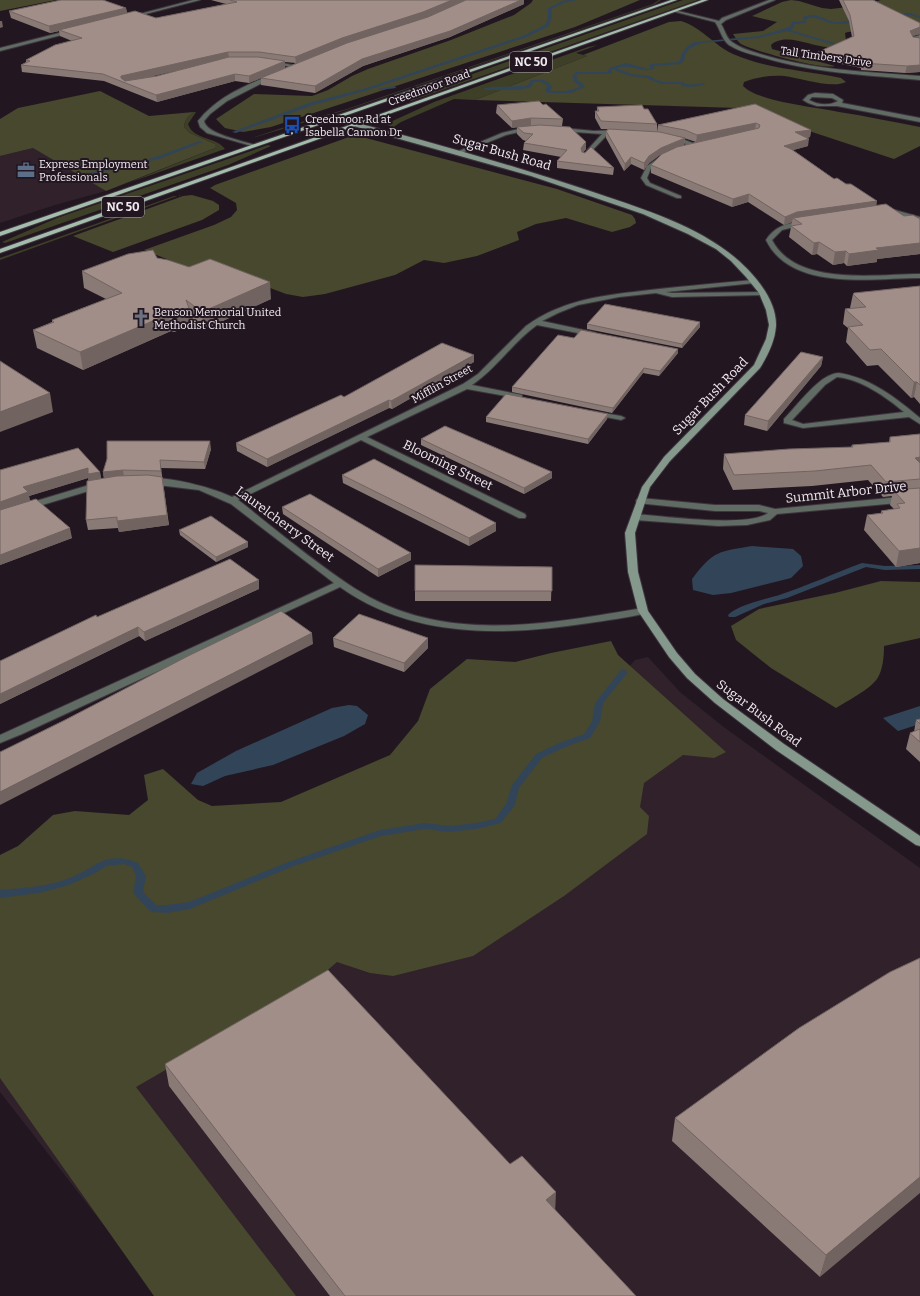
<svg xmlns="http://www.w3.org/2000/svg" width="920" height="1296" font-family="Bitter,serif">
<rect width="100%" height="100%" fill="#221721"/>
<g fill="#30212b">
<path d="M 33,148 L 106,191 L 55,205 L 0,223 L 0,156 Z"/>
<path d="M 648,657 L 680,692 L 725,728 L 920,868 L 920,1296 L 159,1296 L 0,1092 L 0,894 L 125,861 L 624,672 L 635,660 Z"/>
</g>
<g fill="#3e3f27">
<path d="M 659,0 L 661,0 L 655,4 L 349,109 L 252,138 L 291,125 L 347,109 L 653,4 Z"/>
<path d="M 683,0 L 698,0 L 411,101 L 407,100 L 444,84 Z"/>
<path d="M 598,45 L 576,53 L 587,56 L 475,100 L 454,99 L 401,122 L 395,126 L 395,129 L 386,124 L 434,102 L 588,47 Z"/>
<path d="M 194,112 L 196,112 L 188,124 C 193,140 217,137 225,149 L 128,183 L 215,148 L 215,144 L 190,133 L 184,127 C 185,119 188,116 194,112 Z"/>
<path d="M 268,145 L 271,146 L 228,165 L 5,243 L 2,242 L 57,218 Z"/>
<path d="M 181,195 L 180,195 L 0,260 L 0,258 L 174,196 Z"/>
</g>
<g fill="#47482d">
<path d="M 0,0 L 56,0 L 0,11 Z"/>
<path d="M 533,0 L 640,0 L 575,27 L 271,127 L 243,132 L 225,128 L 216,119 L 254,94 L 312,96 L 328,90 L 352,76 L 368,69 L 451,40 L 514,15 L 531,3 Z"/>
<path d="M 791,0 L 799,1 L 822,8 L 831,9 L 864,5 L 881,0 L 920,0 L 920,26 L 848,32 L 845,33 L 846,41 C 841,43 836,46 831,47 C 815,49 787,31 771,45 L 772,49 L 835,66 C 822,70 754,51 741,44 C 738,42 735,37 733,34 L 763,31 L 777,22 L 752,16 L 782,2 Z"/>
<path d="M 681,21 C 701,27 714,45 733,54 C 767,69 805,70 841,78 L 846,82 C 831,89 801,78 784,76 C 771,75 757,77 744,82 L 743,86 C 759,102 815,107 839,112 C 866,116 893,122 920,127 L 920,146 L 894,159 L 739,108 L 475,100 L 587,56 L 583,55 L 669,22 Z"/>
<path d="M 100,91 L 149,116 L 194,112 C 188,116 185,119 184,127 L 190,133 L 215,144 L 215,148 L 106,191 L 33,148 L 0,156 L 0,119 L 18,108 Z"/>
<path d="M 349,137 L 366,138 L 557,189 L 632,215 L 635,219 L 636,223 L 630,227 L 612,232 L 566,218 L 536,224 L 517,232 L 519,240 L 477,256 L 444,263 L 424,260 L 395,275 L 325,294 L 303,297 L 286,294 L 216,267 L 202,273 L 144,250 L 214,225 L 231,217 L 237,210 L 236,203 L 210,188 L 215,185 Z"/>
<path d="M 192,195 L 213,201 L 219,205 L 219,210 L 202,220 L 113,252 L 73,236 L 183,196 Z"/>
<path d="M 881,581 L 920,582 L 920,638 L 884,646 C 884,656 883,670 877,679 C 869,690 847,701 836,708 L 771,668 L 736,640 L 731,626 L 759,609 L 835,593 Z"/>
<path d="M 611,641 L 618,655 L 726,752 L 714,758 L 683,755 L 644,783 L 640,807 L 649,816 L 647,834 L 564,896 L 473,956 L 393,976 L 370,973 L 337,962 L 306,989 L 136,1087 L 296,1296 L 154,1296 L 0,1078 L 0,855 L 18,846 L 53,815 L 75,811 L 129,815 L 148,800 L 144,775 L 163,769 L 198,800 L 212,806 L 281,802 L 390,755 L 418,721 L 430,689 L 467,659 L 515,662 L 551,653 Z"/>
</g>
<g fill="#324558">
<path d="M 752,546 L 793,549 L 801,556 L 803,566 L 791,578 L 731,593 L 713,595 L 693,590 L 692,579 C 714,550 718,552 752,546 Z"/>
<path d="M 349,705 L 357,706 L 368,715 L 365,724 L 344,736 L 273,765 L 225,776 L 203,786 L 191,784 L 197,773 L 236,751 L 332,708 Z"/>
<path d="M 920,706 L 920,724 L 898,731 L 883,718 Z"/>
</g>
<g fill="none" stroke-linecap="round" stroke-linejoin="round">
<g fill="#324558" fill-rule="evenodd">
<path d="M 569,0 L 577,0 L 564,3 L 551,9 L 552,16 L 549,26 L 527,37 L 365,91 L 313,105 L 236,133 L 232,132 L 309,103 L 363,89 L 525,35 L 546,24 L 548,16 L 548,8 L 562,1 Z"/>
<path d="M 905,13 L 910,13 L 920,16 L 920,18 L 910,15 L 903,16 L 904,19 L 898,19 L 900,15 Z"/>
<path d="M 809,15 C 819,14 825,20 834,22 C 843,23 852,18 860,21 C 853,24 839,25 831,23 C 821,21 816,15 806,19 L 806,23 L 795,24 L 793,29 L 790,30 L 845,46 L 844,48 L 787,31 L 759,38 L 701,43 L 689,49 L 686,53 L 684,61 L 680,64 L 654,66 L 654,69 C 641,74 632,63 617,68 L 618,69 L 632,74 L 649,76 L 662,82 L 683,82 C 688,87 698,83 705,83 L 704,85 L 690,87 L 682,86 L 681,84 L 661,84 L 647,78 L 630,76 L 616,71 L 614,69 L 612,70 L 612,73 L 610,74 L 578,74 L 576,76 L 578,78 L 577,80 L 581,82 L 585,87 L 571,93 L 547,93 L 545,90 L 548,86 L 541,82 L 534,82 L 531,87 L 519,90 L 485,90 L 483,89 L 491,87 L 524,86 L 528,85 L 531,80 C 539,79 546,79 552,86 L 550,91 L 566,91 L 581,87 L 573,81 L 574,78 L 572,76 L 576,72 L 608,72 L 609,68 L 626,63 L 648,69 L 651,68 L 649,65 L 651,64 L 678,62 L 680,60 C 682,51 686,46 695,42 L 759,36 L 790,27 L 792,22 L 803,21 L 803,17 Z"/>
<path d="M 395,86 L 396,88 L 380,90 L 378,89 Z"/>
<path d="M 199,141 L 203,142 L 159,159 L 79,177 L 77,176 L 156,157 Z"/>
<path d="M 862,563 L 885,566 L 920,565 L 920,569 L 885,570 L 866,567 L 787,598 L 764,604 L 735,617 L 729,617 L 728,615 C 739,604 768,599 782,594 C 809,585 835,573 862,563 Z"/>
<path d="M 624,669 L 628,672 L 603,703 L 600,722 L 590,738 L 565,747 L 542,758 L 519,788 L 515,805 L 501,823 L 476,829 L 449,832 L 425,829 L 381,836 L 294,866 L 190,909 L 167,913 L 153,912 L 150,911 L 135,895 L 133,893 L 136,876 L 132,867 L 124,864 L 107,866 L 95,873 L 69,885 L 39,893 L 0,898 L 0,890 C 22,888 46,887 67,879 C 95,869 105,849 138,863 L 146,876 L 143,892 L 156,905 L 167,905 L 189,902 L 288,862 L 380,830 L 425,823 L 449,826 L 476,823 L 495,819 L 506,804 L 512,785 L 536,754 L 559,743 L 584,734 L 592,722 L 595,703 L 621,670 Z"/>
</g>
<g stroke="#3f353e" stroke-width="2">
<g id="street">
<path d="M 193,0 L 200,0 L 130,18 L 128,17 Z"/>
<path d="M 769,0 L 775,0 L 726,20 L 721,24 C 725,30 726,38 732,42 C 740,48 751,51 760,54 C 811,70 867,72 920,76 L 920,80 C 867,75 812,73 761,57 C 750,54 738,51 729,45 C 722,40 720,29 715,22 L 672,11 L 674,10 L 719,21 L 722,18 Z"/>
<path d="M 71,30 L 73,32 L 0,51 L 0,48 Z"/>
<path d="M 920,35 L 920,37 L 915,39 L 920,41 L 920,44 L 912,42 L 910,38 Z"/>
<path d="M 273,61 L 297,66 L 299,67 L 297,68 L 271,63 Z"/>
<path d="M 271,75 L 276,76 L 227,101 L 210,114 L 204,121 C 206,134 243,141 255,145 L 255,147 L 207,133 L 200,127 L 198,121 C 217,97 244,86 271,75 Z"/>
<path d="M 815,93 L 833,94 L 843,100 L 842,103 L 920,118 L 920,122 L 837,106 L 817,106 L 808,103 L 803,100 L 808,95 ZM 812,97 L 832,98 L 838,101 C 829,106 818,105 809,100 Z"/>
<path d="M 531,126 L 533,127 L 533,129 L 506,135 L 459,154 L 454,153 L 502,133 Z"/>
<path d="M 563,128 L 594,131 L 618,130 L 621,132 L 608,134 L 584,159 L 582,158 L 582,156 L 602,134 L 561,131 L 560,130 Z"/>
<path d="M 672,135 L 698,145 L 699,146 L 694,147 L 670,138 L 669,137 Z"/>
<path d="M 664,154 L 669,155 L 651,168 L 647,178 L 650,183 L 681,196 L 681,198 L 677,198 L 646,185 L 641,178 L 647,166 Z"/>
<path d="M 888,210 L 895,210 L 920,217 L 920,221 L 895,214 L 886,213 L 886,211 Z"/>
<path d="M 804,221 L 806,222 L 806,224 L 782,230 L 772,240 C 796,287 877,274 920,274 L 920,278 C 873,278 791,292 766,240 C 775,226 788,223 804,221 Z"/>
<path d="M 753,280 L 756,282 L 755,283 L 666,292 L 672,293 L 763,292 L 766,294 L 765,295 L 672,297 L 656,293 L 619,297 L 578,305 L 558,313 L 542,321 L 593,332 L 597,334 L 593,336 L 537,325 C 513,342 497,368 472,385 L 522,395 L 522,399 L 467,389 L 367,437 L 525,514 L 526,516 L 525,518 L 519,518 L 361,440 L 238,500 C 247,506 254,513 262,519 C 292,543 322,567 354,588 C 442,645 547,624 643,608 L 648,611 L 646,613 C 628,618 608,620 589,623 C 505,636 413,639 340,587 L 22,734 L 0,743 L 0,735 L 334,583 L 231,504 L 199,490 L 149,484 L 145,481 L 146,479 C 165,475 214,488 232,497 L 463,384 L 478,374 L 526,326 C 563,299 606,295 650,290 C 684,286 719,283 753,280 Z"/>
<path d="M 839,373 C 871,378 896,398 920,418 L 920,424 L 909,417 L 803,428 L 784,423 L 784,419 C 797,406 820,373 839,373 ZM 837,377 C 861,379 886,397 904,412 L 803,424 L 792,420 L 825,385 Z"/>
<path d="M 592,411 L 621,416 L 625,418 L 621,420 L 595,415 L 592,415 Z"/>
<path d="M 99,482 L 102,483 L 103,485 L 102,487 L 29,509 L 25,506 L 26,504 Z"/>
<path d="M 920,495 L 920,501 L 777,514 L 770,520 L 747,525 L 718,526 L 635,520 L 631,517 L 635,514 C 663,516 748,528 768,513 L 759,511 L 715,511 L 637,503 L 636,501 L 637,499 L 640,498 L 715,505 L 759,505 L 775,509 Z"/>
</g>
</g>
<g stroke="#3f353e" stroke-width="2">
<path id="secondary" d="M 334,117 C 420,139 506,163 590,191 C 637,207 688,222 728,252 C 749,268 777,297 776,326 C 775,341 768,355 760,368 L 670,461 L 650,487 L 635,533 L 638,572 L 648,611 L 677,653 L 695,674 L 723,699 L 784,744 L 920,836 L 920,846 L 916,845 L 776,750 L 715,703 L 687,678 L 669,657 L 638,611 L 628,572 L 625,533 L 642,487 L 664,457 L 754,365 L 766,339 L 769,325 L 766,310 L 759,293 L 746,277 L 731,261 L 716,249 L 688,234 L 643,214 L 531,176 L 332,120 L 331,119 Z"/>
</g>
<g stroke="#3f353e" stroke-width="2">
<g id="primary">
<path d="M 671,0 L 677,0 L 0,236 L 0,232 Z"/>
<path d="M 702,0 L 708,0 L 0,253 L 0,249 Z"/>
</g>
</g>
<use href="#street" fill="#5f6b63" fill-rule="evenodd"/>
<use href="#secondary" fill="#85988c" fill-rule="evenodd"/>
<use href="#primary" fill="#a3bcac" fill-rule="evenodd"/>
</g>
<g fill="#8a7a76" fill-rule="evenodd">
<path d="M 211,0 L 466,0 L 423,19 L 428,17 L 466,0 L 524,0 L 524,4 L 450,37 L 363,66 L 315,93 L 261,85 L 261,78 L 249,83 L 235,81 L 157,102 L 104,81 L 22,72 L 21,65 L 26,62 L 26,60 L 72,41 L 60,36 L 59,31 L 50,33 L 11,18 L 9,11 L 126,8 L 127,13 L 156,18 L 226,4 ZM 285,62 L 296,63 L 285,68 ZM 178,70 L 157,76 L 148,77 Z"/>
<path d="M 839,0 L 873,0 L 920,23 L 920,72 L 905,73 L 861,70 L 861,68 L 817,59 L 818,52 L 852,37 L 849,21 ZM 920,34 L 919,38 L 913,37 L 912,36 Z"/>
<path d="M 755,104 L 811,130 L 810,137 L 807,138 L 808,146 L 793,150 L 834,179 L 876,205 L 904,216 L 920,219 L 920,254 L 877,259 L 877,262 L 847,266 L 844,263 L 833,265 L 817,254 L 812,255 L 789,237 L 792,222 L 784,225 L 748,202 L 732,207 L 651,173 L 651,165 L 663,154 L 660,155 L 649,163 L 644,170 L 631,164 L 624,171 L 606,138 L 606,131 L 608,129 L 601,129 L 595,118 L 595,111 L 597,111 L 597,107 L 644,109 L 657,124 L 657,132 L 658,125 ZM 673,135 L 684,138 L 696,142 L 684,145 L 685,138 Z"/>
<path d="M 497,105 L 543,105 L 563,119 L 562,126 L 586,149 L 583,152 L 614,168 L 613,175 L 557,168 L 557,161 L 561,157 L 523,150 L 524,143 L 526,141 L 523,140 L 517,134 L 517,127 L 512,128 L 496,113 Z"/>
<path d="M 157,258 L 271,299 L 203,330 L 191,319 L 191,325 L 174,332 L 171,331 L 83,370 L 37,348 L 33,330 L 52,322 L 52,320 L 106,299 L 84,288 L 82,271 Z"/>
<path d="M 920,286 L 920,404 L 914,397 L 911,398 L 878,365 L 867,366 L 846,342 L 848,328 L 843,324 L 845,309 L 850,308 L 853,294 Z"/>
<path d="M 700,322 L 700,327 L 682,348 L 587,329 L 587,324 Z"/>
<path d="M 574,338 L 678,353 L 659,376 L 643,373 L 612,413 L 512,392 L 512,387 Z"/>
<path d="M 823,357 L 821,366 L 767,431 L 744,425 L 745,415 Z"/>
<path d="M 474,362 L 392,409 L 389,408 L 267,467 L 237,451 L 236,443 L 344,397 Z"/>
<path d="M 608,414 L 607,419 L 588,444 L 486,422 L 486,417 Z"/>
<path d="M 920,434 L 920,563 L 896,567 L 864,530 L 867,515 L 881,513 L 881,511 L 894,509 L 890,505 L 892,496 L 883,497 L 868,480 L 812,486 L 733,490 L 723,469 L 724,454 L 851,447 L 852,445 L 889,442 L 890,437 Z"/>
<path d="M 421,439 L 552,478 L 524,494 L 421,445 Z"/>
<path d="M 211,449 L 205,469 L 161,468 L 169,525 L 119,532 L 118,528 L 88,530 L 86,520 L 89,481 L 88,478 L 29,496 L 30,501 L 72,538 L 0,565 L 0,470 L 100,472 L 101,479 L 104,478 L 103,472 Z"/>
<path d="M 342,475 L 496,523 L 496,531 L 469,546 L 343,483 Z"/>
<path d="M 282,507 L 411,560 L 378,577 L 283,514 Z"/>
<path d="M 179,530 L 248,542 L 248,547 L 216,562 L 180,535 Z"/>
<path d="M 415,565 L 552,567 L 551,601 L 415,601 Z"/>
<path d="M 259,589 L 145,641 L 139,636 L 0,704 L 0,661 L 97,617 Z"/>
<path d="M 333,638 L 428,638 L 428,648 L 404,672 L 334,647 Z"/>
<path d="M 920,719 L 920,762 L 906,749 L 910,733 L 914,732 L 916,720 Z"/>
<path d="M 920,958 L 820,1277 L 672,1141 L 675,1118 Z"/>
<path d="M 165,1064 L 510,1164 L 555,1210 L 636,1296 L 330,1296 L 169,1086 Z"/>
</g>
<g fill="#716360">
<path d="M 452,0 L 466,0 L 423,19 L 296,63 L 295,57 L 342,38 Z"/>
<path d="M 521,0 L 524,0 L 524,4 L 450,37 L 363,66 L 315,93 L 315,86 L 362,59 Z"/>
<path d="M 126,8 L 127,14 L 59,30 L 59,31 L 50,33 L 49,26 Z"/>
<path d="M 0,21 L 2,21 L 3,27 L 0,28 Z"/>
<path d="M 920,27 L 920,34 L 909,37 L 910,31 Z"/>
<path d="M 228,52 L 229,58 L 124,83 L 122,81 L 121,76 Z"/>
<path d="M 285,61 L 285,68 L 249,83 L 249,76 Z"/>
<path d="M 920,65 L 920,72 L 905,73 L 907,66 Z"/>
<path d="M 235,74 L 235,81 L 157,102 L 156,95 Z"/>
<path d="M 531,118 L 531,126 L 512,128 L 512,121 Z"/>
<path d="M 756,123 L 755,131 L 696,142 L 697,135 Z"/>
<path d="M 811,130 L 810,137 L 794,140 L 795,132 Z"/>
<path d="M 685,138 L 684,145 L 660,155 L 649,163 L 644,170 L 644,163 L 649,156 L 661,148 Z"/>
<path d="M 809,139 L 808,146 L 783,153 L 784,146 Z"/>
<path d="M 586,142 L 586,149 L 581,155 L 581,148 Z"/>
<path d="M 631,157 L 631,164 L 624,171 L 625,164 Z"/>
<path d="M 749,194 L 748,202 L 732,207 L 733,199 Z"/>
<path d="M 877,201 L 876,209 L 796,221 L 796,220 L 793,218 L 792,222 L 784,225 L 785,217 L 797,212 Z"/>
<path d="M 819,242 L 817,254 L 812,255 L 814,243 Z"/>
<path d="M 920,243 L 920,254 L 877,259 L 877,262 L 847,266 L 849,254 L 876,248 Z"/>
<path d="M 846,251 L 844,263 L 833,265 L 835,252 Z"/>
<path d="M 270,282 L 271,299 L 203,330 L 202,312 Z"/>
<path d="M 189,308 L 191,325 L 174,332 L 172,315 Z"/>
<path d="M 169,314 L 171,331 L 83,370 L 80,352 Z"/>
<path d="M 700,322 L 700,327 L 682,348 L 682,344 Z"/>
<path d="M 678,349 L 678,353 L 659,376 L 660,371 Z"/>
<path d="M 474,355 L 474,362 L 392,409 L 391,401 Z"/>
<path d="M 823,357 L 821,366 L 767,431 L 768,421 Z"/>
<path d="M 644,368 L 643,373 L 612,413 L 613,408 Z"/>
<path d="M 914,382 L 917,382 L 914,397 L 911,398 Z"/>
<path d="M 50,393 L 53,412 L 0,432 L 0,412 Z"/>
<path d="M 389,400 L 389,408 L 267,467 L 267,459 Z"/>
<path d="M 608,414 L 607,419 L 588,444 L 588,439 Z"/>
<path d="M 210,441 L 211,449 L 205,469 L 204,462 Z"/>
<path d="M 920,457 L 920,472 L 915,458 Z"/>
<path d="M 88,468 L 100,472 L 101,481 L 89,483 L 88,478 L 29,496 L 30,501 L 0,512 L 0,502 L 23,487 Z"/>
<path d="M 123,470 L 124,478 L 104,480 L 103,472 Z"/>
<path d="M 552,472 L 552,478 L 524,494 L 524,488 Z"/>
<path d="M 167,515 L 169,525 L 119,532 L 117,521 Z"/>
<path d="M 496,523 L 496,531 L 469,546 L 469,538 Z"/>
<path d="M 70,528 L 72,538 L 0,565 L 0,555 Z"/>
<path d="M 248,542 L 248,547 L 216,562 L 216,557 Z"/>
<path d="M 920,548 L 920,563 L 896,567 L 899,551 Z"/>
<path d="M 411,553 L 411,560 L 378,577 L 378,569 Z"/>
<path d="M 259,580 L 259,589 L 145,641 L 144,632 Z"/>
<path d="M 138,627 L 139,636 L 0,704 L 0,694 Z"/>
<path d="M 312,633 L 313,644 L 0,805 L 0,792 Z"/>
<path d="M 428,638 L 428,648 L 404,672 L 404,663 Z"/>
<path d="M 920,1177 L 920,1193 L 820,1277 L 826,1255 Z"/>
<path d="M 556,1192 L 555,1214 L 546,1200 Z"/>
</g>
<g fill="#a18e89" stroke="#716360">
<path d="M 61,0 L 103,0 L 126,8 L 49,26 L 9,11 Z"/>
<path d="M 230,0 L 452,0 L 423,12 L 342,38 L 295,57 L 259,52 L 228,52 L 121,76 L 121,78 L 125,81 L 157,76 L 229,57 L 258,57 L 285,61 L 249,76 L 235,74 L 156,95 L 103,74 L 21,65 L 30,61 L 26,60 L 55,45 L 82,38 L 59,30 L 135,11 L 156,18 L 237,2 Z"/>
<path d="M 466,0 L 521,0 L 450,31 L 362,59 L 315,86 L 261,78 L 347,43 L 428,17 Z"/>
<path d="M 843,0 L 873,0 L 920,23 L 920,27 L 910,31 L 913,37 L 920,38 L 920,65 L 907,66 L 862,63 L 863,61 L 818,52 L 854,36 L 850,15 Z"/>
<path d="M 539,101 L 543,105 L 546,104 L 563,119 L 531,118 L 512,121 L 497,105 Z"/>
<path d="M 755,104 L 811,130 L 795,132 L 809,139 L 784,146 L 791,149 L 834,179 L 837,178 L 846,184 L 851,184 L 877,201 L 797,212 L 785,217 L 749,194 L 733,199 L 651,165 L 662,154 L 677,147 L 759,128 L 760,125 L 756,123 L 697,135 L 685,130 L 658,125 Z"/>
<path d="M 642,105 L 644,109 L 648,109 L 657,124 L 601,121 L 595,111 L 599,111 L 597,107 Z"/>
<path d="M 540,125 L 570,127 L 586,142 L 581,148 L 582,152 L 585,153 L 591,147 L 614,168 L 557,161 L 567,150 L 524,143 L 533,134 L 524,133 L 517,127 Z"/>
<path d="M 609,129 L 660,132 L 685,138 L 661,148 L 649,156 L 644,163 L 631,157 L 625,164 L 606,131 Z"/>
<path d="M 886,204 L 904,216 L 913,215 L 920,219 L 920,243 L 876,248 L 879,250 L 849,254 L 846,251 L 835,252 L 819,242 L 814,243 L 791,226 L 802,224 L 793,218 Z"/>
<path d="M 153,250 L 157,258 L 168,260 L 189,267 L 210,259 L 270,282 L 202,312 L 186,300 L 189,308 L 172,315 L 169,314 L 80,352 L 33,330 L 54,322 L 52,320 L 122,293 L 82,271 L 128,254 Z"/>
<path d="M 920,286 L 920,385 L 917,382 L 914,382 L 881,349 L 870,350 L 848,327 L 863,325 L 845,309 L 866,307 L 853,294 L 854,293 Z"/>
<path d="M 605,304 L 700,322 L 682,344 L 587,324 Z"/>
<path d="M 581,330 L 678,349 L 660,371 L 644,368 L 613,408 L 512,387 L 558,335 L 574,338 Z"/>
<path d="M 442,343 L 474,355 L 391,401 L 389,400 L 267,459 L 236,443 L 341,395 L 344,397 Z"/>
<path d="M 801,352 L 823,357 L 768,421 L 745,415 Z"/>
<path d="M 0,361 L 50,393 L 0,412 Z"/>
<path d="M 506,394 L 608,414 L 588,439 L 486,417 Z"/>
<path d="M 445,426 L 552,472 L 524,488 L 421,439 Z"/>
<path d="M 920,434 L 920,457 L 915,458 L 920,463 L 920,479 L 886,482 L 871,465 L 815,471 L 734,475 L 724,454 L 789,449 L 853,447 L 852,445 L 890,442 L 890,437 Z"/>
<path d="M 107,441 L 210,441 L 204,462 L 160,460 L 161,471 L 123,470 L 103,472 L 107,459 Z"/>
<path d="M 78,448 L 100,472 L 88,474 L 88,468 L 23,487 L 28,492 L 0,502 L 0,470 Z"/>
<path d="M 374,459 L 496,523 L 469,538 L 342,475 Z"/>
<path d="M 148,475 L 162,477 L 167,515 L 117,521 L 117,517 L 86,520 L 87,481 L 117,476 Z"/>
<path d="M 920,488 L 920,548 L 899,551 L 867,515 L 883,513 L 881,511 L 900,508 L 897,504 L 905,503 L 893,490 Z"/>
<path d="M 310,494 L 411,553 L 378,569 L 282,507 Z"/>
<path d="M 36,499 L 70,528 L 0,555 L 0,510 Z"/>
<path d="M 211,516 L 248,542 L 216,557 L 179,530 Z"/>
<path d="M 230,559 L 259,580 L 144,632 L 138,627 L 0,694 L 0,661 L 96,615 L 97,617 Z"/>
<path d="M 415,565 L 552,567 L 552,591 L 415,591 Z"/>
<path d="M 281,611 L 312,633 L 0,792 L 0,752 L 65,720 L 188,656 Z"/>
<path d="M 359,614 L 428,638 L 404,663 L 333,638 Z"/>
<path d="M 920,719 L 920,724 L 916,720 Z"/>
<path d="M 920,729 L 920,742 L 910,733 Z"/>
<path d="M 920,958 L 920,1177 L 826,1255 L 675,1118 L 799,1028 L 890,972 Z"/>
<path d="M 328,970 L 510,1164 L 522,1156 L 556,1192 L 546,1200 L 636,1296 L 345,1296 L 165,1064 Z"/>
</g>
<defs>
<g id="bus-bare" transform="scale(1.38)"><path d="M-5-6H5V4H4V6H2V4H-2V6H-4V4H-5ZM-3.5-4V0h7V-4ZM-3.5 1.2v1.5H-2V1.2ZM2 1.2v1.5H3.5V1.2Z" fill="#1a4fb4" stroke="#221721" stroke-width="2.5" paint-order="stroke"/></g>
<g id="office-bare" transform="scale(1.38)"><path d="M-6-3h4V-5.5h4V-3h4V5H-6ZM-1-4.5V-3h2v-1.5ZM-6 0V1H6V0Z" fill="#5c6f8a" stroke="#221721" stroke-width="2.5" paint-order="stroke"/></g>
<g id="church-bare" transform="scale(1.38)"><path d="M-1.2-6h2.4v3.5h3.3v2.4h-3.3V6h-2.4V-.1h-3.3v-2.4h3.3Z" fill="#6b7280" stroke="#221721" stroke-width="2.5" paint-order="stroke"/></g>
</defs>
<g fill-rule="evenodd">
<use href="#bus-bare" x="292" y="125"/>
<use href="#office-bare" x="26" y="170"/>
<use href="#church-bare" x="141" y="318"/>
</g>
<g text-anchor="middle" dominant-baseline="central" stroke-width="4" stroke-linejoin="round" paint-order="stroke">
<g font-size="11" fill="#f2eaf1" stroke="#221721">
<text transform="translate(826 57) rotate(8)">Tall Timbers Drive</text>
<text transform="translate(429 88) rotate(-20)">Creedmoor Road</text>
<text transform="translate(442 384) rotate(-29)">Mifflin Street</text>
</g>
<g font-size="11" fill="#f2eaf1" stroke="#221721" text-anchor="start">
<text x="305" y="119">Creedmoor Rd at<tspan x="305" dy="13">Isabella Cannon Dr</tspan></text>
<text x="39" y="164">Express Employment<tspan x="39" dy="13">Professionals</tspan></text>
<text x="154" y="312">Benson Memorial United<tspan x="154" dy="13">Methodist Church</tspan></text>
</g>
<g fill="#221721" stroke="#b4abb3" stroke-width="1">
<rect x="510" y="52" width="42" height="20" rx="3"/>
<rect x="102" y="197" width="42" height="20" rx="3"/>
</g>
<g font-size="12" font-weight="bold" fill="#f2eaf1">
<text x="531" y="62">NC 50</text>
<text x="123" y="207">NC 50</text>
</g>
<g font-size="13" fill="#f2eaf1" stroke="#221721">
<text transform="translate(502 152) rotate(16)">Sugar Bush Road</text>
<text transform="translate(710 396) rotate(-46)">Sugar Bush Road</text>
<text transform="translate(448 465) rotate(26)">Blooming Street</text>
<text transform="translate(846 492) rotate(-6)">Summit Arbor Drive</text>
<text transform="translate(285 524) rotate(36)">Laurelcherry Street</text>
<text transform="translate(759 713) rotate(37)">Sugar Bush Road</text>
</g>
</g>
</svg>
